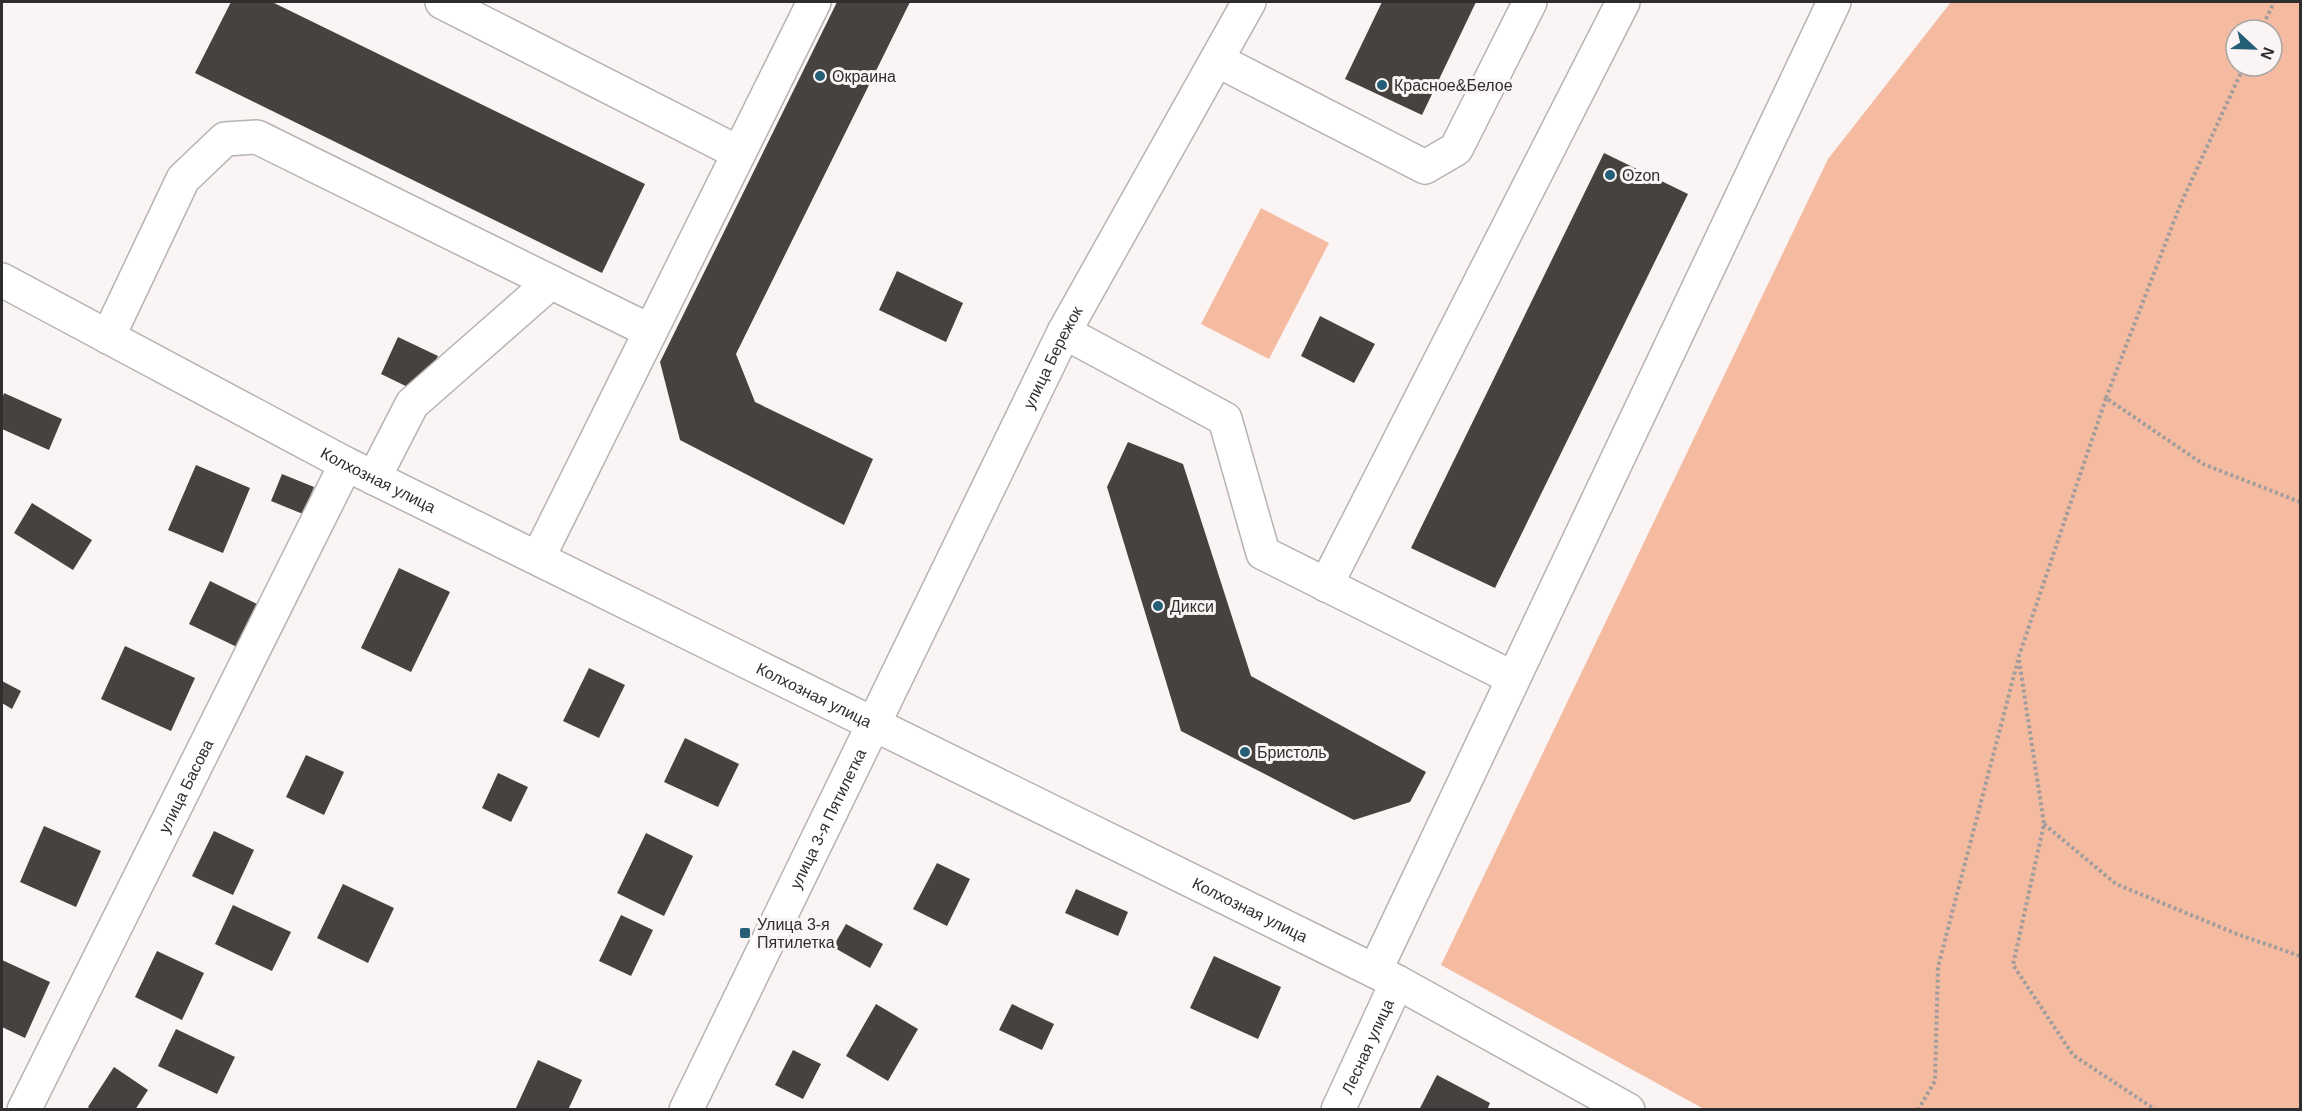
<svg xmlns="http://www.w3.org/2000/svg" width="2302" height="1111" font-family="Arial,sans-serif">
<rect width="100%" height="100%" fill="#faf5f4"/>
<g fill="#f5bba1" fill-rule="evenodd">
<path d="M 1951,2 L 2300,2 L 2300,1109 L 1704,1109 L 1441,965 L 1828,159 ZM 2236,30 L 2272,30 L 2272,66 L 2236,66 Z"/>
<path d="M 1261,208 L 1329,243 L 1269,359 L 1201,324 Z"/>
</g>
<g fill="#454240">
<path d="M 231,2 L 272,2 L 645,184 L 602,273 L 195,73 Z"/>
<path d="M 837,2 L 910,2 L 736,354 L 755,402 L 873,459 L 844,525 L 680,440 L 660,362 Z"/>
<path d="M 1382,2 L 1476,2 L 1422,115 L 1345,79 Z"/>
<path d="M 1604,153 L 1688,194 L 1495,588 L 1411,548 Z"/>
<path d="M 897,271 L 963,303 L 946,342 L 879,310 Z"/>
<path d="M 1320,316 L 1375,344 L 1354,383 L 1301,356 Z"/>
<path d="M 398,337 L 438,356 L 420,393 L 381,374 Z"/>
<path d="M 4,393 L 62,419 L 49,450 L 2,429 L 2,399 Z"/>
<path d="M 1128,442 L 1183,464 L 1251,676 L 1426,772 L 1410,802 L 1354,820 L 1181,731 L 1107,487 Z"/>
<path d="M 196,465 L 250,488 L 223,553 L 168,530 Z"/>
<path d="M 282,474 L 314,487 L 303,514 L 271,501 Z"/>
<path d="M 32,503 L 92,540 L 73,570 L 14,533 Z"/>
<path d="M 399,568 L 450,592 L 411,672 L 361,648 Z"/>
<path d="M 210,581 L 257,604 L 237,647 L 189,624 Z"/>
<path d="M 125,646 L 195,678 L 171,731 L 101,699 Z"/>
<path d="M 589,668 L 625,685 L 599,738 L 563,721 Z"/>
<path d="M 2,681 L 21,691 L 12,709 L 2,703 Z"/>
<path d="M 685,738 L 739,764 L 718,807 L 664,782 Z"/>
<path d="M 306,755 L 344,772 L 324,815 L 286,797 Z"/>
<path d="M 498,773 L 528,787 L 511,822 L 482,808 Z"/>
<path d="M 44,826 L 101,851 L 76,907 L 20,882 Z"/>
<path d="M 214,831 L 254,850 L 233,895 L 192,876 Z"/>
<path d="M 646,833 L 693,856 L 664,916 L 617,893 Z"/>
<path d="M 937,863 L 970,879 L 947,926 L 913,909 Z"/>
<path d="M 343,884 L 394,908 L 368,963 L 317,938 Z"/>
<path d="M 1076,889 L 1128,912 L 1118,936 L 1065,913 Z"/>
<path d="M 233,905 L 291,932 L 272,971 L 215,944 Z"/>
<path d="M 621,915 L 653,930 L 631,976 L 599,961 Z"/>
<path d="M 846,924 L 883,944 L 870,968 L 833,947 Z"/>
<path d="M 157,951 L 204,973 L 182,1020 L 135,997 Z"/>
<path d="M 1214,956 L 1281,987 L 1258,1039 L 1190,1008 Z"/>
<path d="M 2,960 L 50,982 L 25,1038 L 2,1027 Z"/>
<path d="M 876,1004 L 918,1029 L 888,1081 L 846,1056 Z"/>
<path d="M 1012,1004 L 1054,1024 L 1042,1050 L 999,1030 Z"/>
<path d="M 176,1029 L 235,1057 L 217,1094 L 158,1066 Z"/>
<path d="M 793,1050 L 821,1064 L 803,1099 L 775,1085 Z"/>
<path d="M 538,1060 L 582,1080 L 568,1110 L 515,1110 Z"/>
<path d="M 114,1067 L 148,1090 L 135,1110 L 92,1110 L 88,1107 Z"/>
<path d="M 1437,1075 L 1490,1103 L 1487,1110 L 1419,1110 Z"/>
</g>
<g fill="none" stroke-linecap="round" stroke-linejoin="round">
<g stroke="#b6b3b1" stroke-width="36">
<g id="minor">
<path d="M 442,2 L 739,153"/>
<path d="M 1217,60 L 1425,167 L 1456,149 L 1530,2"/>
<path id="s1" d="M 2,280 L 346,464 L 1397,982 L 1628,1110"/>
<path d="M 1064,332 L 1225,419 L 1263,553 L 1513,678"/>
<path d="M 108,337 L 183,179 L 225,139 L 257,137 L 650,331"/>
<path d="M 374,478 L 412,404 L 551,282"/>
<path d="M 538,558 L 814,2"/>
<path d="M 1326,585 L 1623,2"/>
<path d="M 1375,971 L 1834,2"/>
<path id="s2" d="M 24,1110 L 346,464"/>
<path id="s3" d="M 686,1110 L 1064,332 L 1249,2"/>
<path id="s4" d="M 1338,1110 L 1397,982"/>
</g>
</g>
<g stroke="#a09d9c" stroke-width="4" stroke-dasharray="3 3" stroke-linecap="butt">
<path d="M 2261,30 L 2274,2"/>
<path d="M 2106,398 L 2179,208 L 2244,66"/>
<path d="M 2019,660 L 2044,824 L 2013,965 L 2073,1055 L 2156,1110"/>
<path d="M 2044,824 L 2116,884 L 2237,934 L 2300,956"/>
<path d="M 1918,1110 L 1935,1081 L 1938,967 L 2019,656 L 2106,398 L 2203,464 L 2300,502"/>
</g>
<use href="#minor" stroke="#fff" stroke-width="33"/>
</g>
<g fill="#255e77" stroke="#faf5f4" stroke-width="2">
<circle cx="820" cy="76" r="6"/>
<circle cx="1382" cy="85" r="6"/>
<circle cx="1610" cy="175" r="6"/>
<circle cx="1158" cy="606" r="6"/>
<circle cx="1245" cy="752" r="6"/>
<rect x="739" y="927" width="12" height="12" rx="3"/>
</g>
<g text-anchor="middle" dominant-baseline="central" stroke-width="6" stroke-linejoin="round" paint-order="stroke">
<g font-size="16" fill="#2f2d2d" stroke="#faf5f4" text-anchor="start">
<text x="832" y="76">Окраина</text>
<text x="1394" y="85">Красное&amp;Белое</text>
<text x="1622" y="175">Ozon</text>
<text x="1170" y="606">Дикси</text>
<text x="1257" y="752">Бристоль</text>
<text x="757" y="924">Улица 3-я<tspan x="757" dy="18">Пятилетка</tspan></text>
</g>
<g font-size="16" fill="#2f2d2d" stroke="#faf5f4">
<text stroke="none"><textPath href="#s3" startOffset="837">улица Бережок</textPath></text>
<text stroke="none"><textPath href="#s1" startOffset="426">Колхозная улица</textPath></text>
<text stroke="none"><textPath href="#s1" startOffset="912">Колхозная улица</textPath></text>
<text stroke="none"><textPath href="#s2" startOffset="362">улица Басова</textPath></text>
<text stroke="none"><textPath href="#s3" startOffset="324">улица 3-я Пятилетка</textPath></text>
<text stroke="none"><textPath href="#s1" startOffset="1398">Колхозная улица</textPath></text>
<text stroke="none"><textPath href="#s4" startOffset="70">Лесная улица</textPath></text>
</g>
</g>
<rect width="2302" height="1111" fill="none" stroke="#2f2d2d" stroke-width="6"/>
<g transform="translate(2254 48) rotate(112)"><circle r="28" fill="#faf5f4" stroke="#a9a5a4" stroke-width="1.5"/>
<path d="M0-4.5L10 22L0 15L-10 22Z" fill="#255e77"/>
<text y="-9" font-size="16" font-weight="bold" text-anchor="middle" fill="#2f2d2d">N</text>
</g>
</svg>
